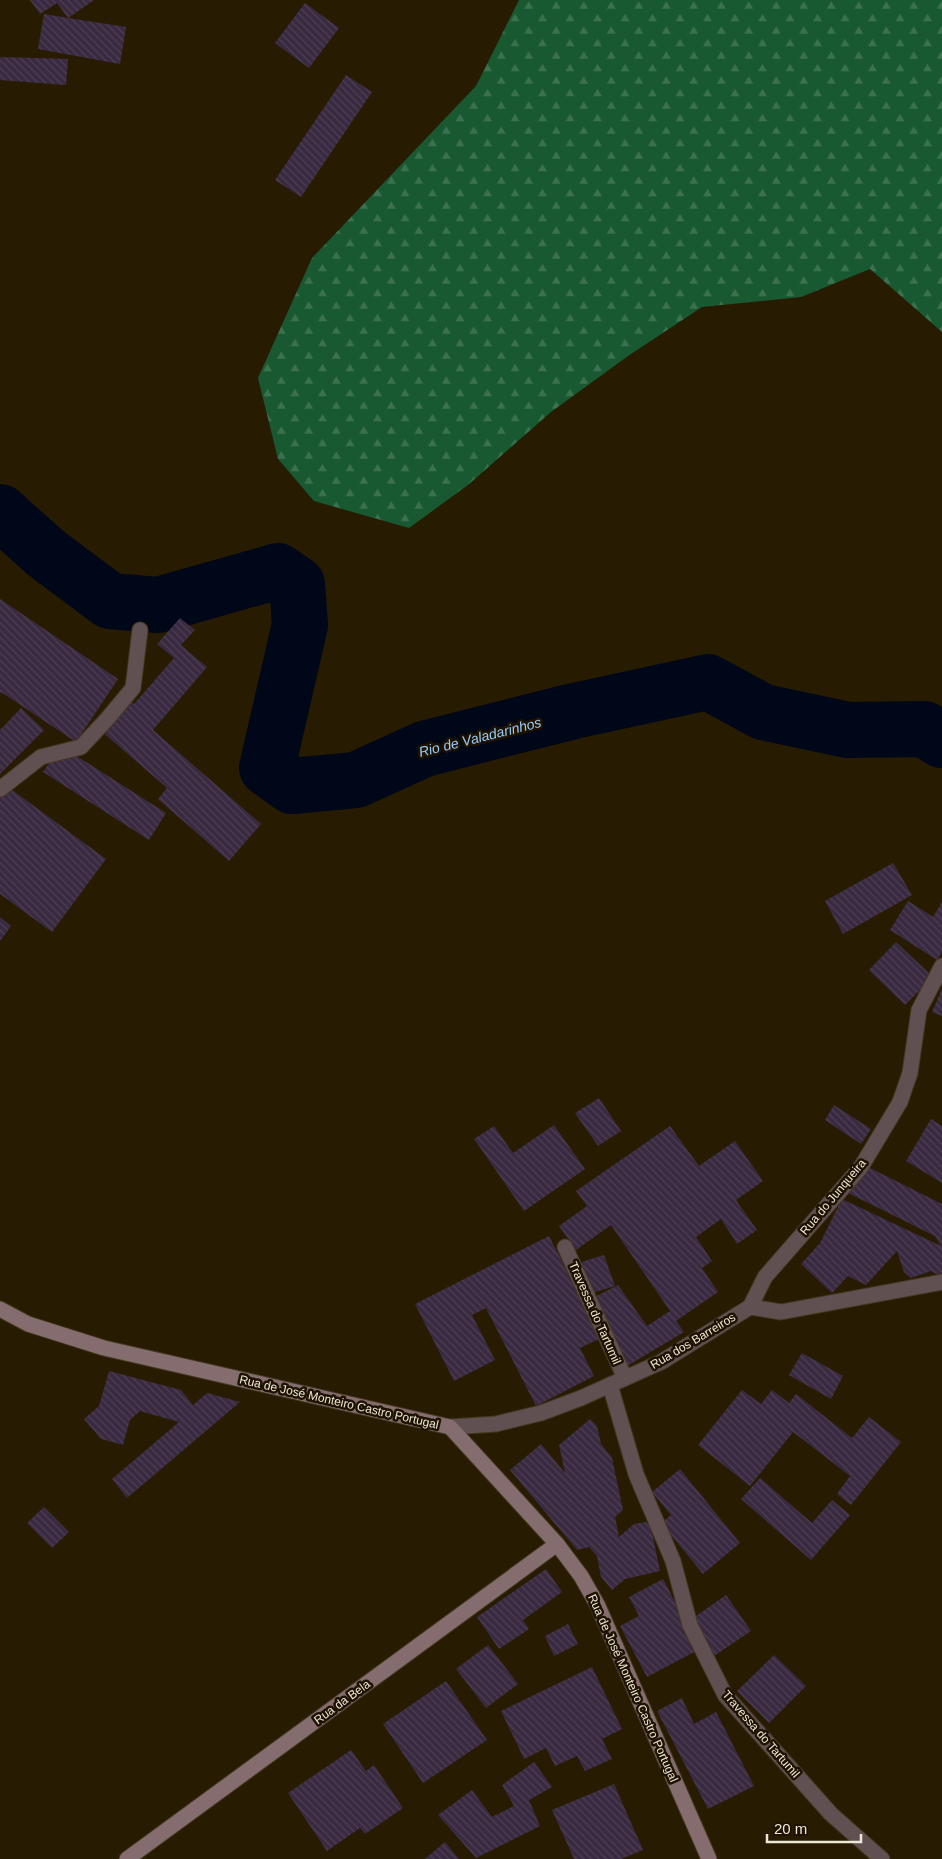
<svg xmlns="http://www.w3.org/2000/svg" width="942" height="1859" font-family="Helvetica,sans-serif">
<defs>
<pattern id="forest-firs" width="22" height="20" patternUnits="userSpaceOnUse" patternTransform="scale(1.25)"><rect width="22" height="20" fill="#195932"/><path d="M5 1l3.5 6h-7zM16 11l3.5 6h-7z" fill="#3b714f"/></pattern>
<pattern id="building-back-hatch" width="6" height="6" patternUnits="userSpaceOnUse" patternTransform="scale(1.25)"><rect width="6" height="6" fill="#3a2a41"/><path d="M-1 5l2 2M0 0l6 6M5-1l2 2" fill="none" stroke="#4d3f53"/></pattern>
</defs>
<rect width="100%" height="100%" fill="#271c01"/>
<path fill="url(#forest-firs)" d="M 519,0 L 942,0 L 942,332 L 870,269 L 801,297 L 702,307 L 628,356 L 551,412 L 468,485 L 409,528 L 314,501 L 278,459 L 258,378 L 312,258 L 476,86 Z"/>
<g fill="none" stroke-linecap="round" stroke-linejoin="round">
<path stroke="#000718" stroke-width="56" d="M 0,512 L 47,554 L 110,601 L 158,605 L 278,571 L 297,584 L 300,625 L 267,768 L 292,786 L 356,780 L 424,749 L 574,711 L 708,682 L 763,712 L 848,730 L 924,729 L 942,740"/>
</g>
<g fill="url(#building-back-hatch)">
<path d="M 30,0 L 94,0 L 68,18 L 126,27 L 120,64 L 38,49 L 44,14 L 68,18 L 57,3 L 40,14 Z"/>
<path d="M 305,3 L 339,28 L 309,68 L 275,43 Z"/>
<path d="M 0,57 L 68,59 L 66,85 L 0,80 Z"/>
<path d="M 346,75 L 372,92 L 301,197 L 275,180 Z"/>
<path d="M 0,599 L 118,679 L 76,742 L 1,692 L 0,694 Z"/>
<path d="M 180,618 L 195,630 L 181,645 L 207,667 L 153,730 L 261,824 L 229,861 L 158,799 L 167,788 L 99,729 L 126,698 L 134,704 L 174,658 L 157,644 Z"/>
<path d="M 21,708 L 44,730 L 0,774 L 0,730 Z"/>
<path d="M 61,746 L 166,813 L 149,840 L 43,772 Z"/>
<path d="M 0,781 L 106,859 L 52,932 L 0,894 Z"/>
<path d="M 893,863 L 912,895 L 843,934 L 825,901 Z"/>
<path d="M 908,901 L 933,917 L 942,902 L 942,952 L 937,960 L 890,930 Z"/>
<path d="M 0,917 L 11,926 L 0,941 Z"/>
<path d="M 896,942 L 933,977 L 905,1005 L 869,970 Z"/>
<path d="M 942,989 L 942,1016 L 932,1012 Z"/>
<path d="M 599,1098 L 621,1131 L 598,1146 L 575,1113 Z"/>
<path d="M 834,1105 L 871,1129 L 861,1144 L 825,1120 Z"/>
<path d="M 931,1119 L 942,1126 L 942,1183 L 906,1161 Z"/>
<path d="M 554,1125 L 585,1169 L 524,1211 L 474,1139 L 494,1126 L 513,1153 Z"/>
<path d="M 670,1126 L 699,1166 L 735,1141 L 763,1181 L 736,1200 L 757,1230 L 737,1244 L 721,1219 L 696,1237 L 712,1261 L 702,1268 L 718,1292 L 676,1321 L 684,1332 L 622,1369 L 591,1299 L 618,1285 L 647,1326 L 670,1311 L 611,1225 L 576,1250 L 559,1226 L 587,1206 L 576,1191 Z"/>
<path d="M 866,1166 L 942,1204 L 942,1277 L 931,1271 L 911,1278 L 904,1272 L 897,1251 L 866,1285 L 848,1276 L 832,1293 L 801,1264 L 820,1243 L 842,1199 L 941,1246 L 935,1236 L 844,1191 Z"/>
<path d="M 549,1236 L 601,1338 L 580,1348 L 594,1376 L 536,1406 L 486,1308 L 472,1315 L 495,1360 L 454,1381 L 415,1304 Z"/>
<path d="M 604,1255 L 615,1286 L 589,1294 L 578,1263 Z"/>
<path d="M 802,1353 L 843,1376 L 831,1399 L 789,1375 Z"/>
<path d="M 109,1371 L 181,1390 L 193,1405 L 207,1393 L 240,1402 L 127,1498 L 112,1479 L 179,1422 L 140,1411 L 130,1420 L 123,1445 L 101,1439 L 84,1419 L 99,1406 Z"/>
<path d="M 742,1390 L 761,1404 L 772,1390 L 789,1403 L 796,1394 L 852,1438 L 869,1417 L 901,1442 L 851,1505 L 837,1494 L 850,1476 L 793,1432 L 750,1486 L 698,1445 Z"/>
<path d="M 590,1419 L 597,1426 L 601,1444 L 612,1458 L 623,1510 L 615,1517 L 619,1537 L 634,1524 L 646,1522 L 651,1528 L 660,1571 L 625,1579 L 612,1590 L 601,1577 L 597,1556 L 589,1547 L 577,1550 L 510,1470 L 541,1444 L 565,1473 L 559,1445 Z"/>
<path d="M 680,1469 L 740,1543 L 703,1574 L 661,1523 L 671,1515 L 652,1492 Z"/>
<path d="M 760,1478 L 812,1523 L 832,1500 L 850,1515 L 811,1560 L 741,1499 Z"/>
<path d="M 44,1507 L 69,1532 L 52,1548 L 27,1523 Z"/>
<path d="M 546,1569 L 562,1592 L 523,1620 L 529,1629 L 499,1649 L 477,1617 Z"/>
<path d="M 663,1579 L 700,1649 L 647,1677 L 620,1626 L 639,1616 L 629,1597 Z"/>
<path d="M 726,1595 L 751,1631 L 714,1656 L 689,1621 Z"/>
<path d="M 568,1624 L 578,1644 L 554,1656 L 545,1636 Z"/>
<path d="M 488,1645 L 518,1684 L 486,1708 L 456,1669 Z"/>
<path d="M 774,1655 L 806,1686 L 769,1723 L 737,1691 Z"/>
<path d="M 592,1667 L 622,1729 L 602,1739 L 612,1759 L 585,1771 L 577,1756 L 555,1766 L 546,1748 L 524,1759 L 501,1711 Z"/>
<path d="M 446,1681 L 487,1740 L 423,1783 L 383,1724 Z"/>
<path d="M 682,1698 L 694,1724 L 716,1712 L 754,1786 L 708,1809 L 657,1711 Z"/>
<path d="M 351,1750 L 366,1771 L 374,1765 L 403,1808 L 365,1834 L 360,1828 L 327,1851 L 288,1793 Z"/>
<path d="M 534,1762 L 552,1787 L 529,1800 L 540,1826 L 476,1858 L 438,1815 L 472,1790 L 492,1817 L 514,1806 L 502,1785 Z"/>
<path d="M 614,1784 L 643,1850 L 621,1859 L 574,1859 L 552,1810 Z"/>
<path d="M 445,1842 L 459,1859 L 425,1859 Z"/>
</g>
<g fill="none" stroke-linecap="round" stroke-linejoin="round">
<g stroke="#43381f" stroke-width="17">
<g id="street">
<path d="M 0,789 L 41,757 L 81,747 L 108,718 L 133,688 L 140,630"/>
<path d="M 565,1247 L 625,1378"/>
<path d="M 750,1307 L 765,1277 L 861,1167 L 900,1102 L 910,1073 L 919,1010 L 942,966"/>
<path d="M 610,1385 L 636,1474 L 673,1561 L 690,1625 L 725,1695 L 831,1814 L 882,1859"/>
<path d="M 450,1427 L 496,1424 L 541,1413 L 581,1398 L 661,1362 L 750,1307 L 781,1312 L 942,1282"/>
</g>
</g>
<g stroke="#43381f" stroke-width="17">
<g id="secondary">
<path d="M 0,1309 L 28,1324 L 104,1348 L 450,1427 L 557,1544 L 581,1576 L 598,1606 L 709,1859"/>
<path d="M 127,1859 L 557,1544"/>
</g>
</g>
<use href="#street" stroke="#605052" stroke-width="15"/>
<use href="#secondary" stroke="#856d6f" stroke-width="15"/>
</g>
<g text-anchor="middle" dominant-baseline="central" stroke-width="5" stroke-linejoin="round" paint-order="stroke">
<g font-size="12" fill="#eee6d6" stroke="#1e1200">
<text transform="translate(833 1197) rotate(-50)">Rua do Junqueira</text>
<text transform="translate(595 1313) rotate(66)">Travessa do Tartumil</text>
<text transform="translate(693 1341) rotate(-31)">Rua dos Barreiros</text>
<text transform="translate(339 1402) rotate(13)">Rua de José Monteiro Castro Portugal</text>
<text transform="translate(633 1688) rotate(66)">Rua de José Monteiro Castro Portugal</text>
<text transform="translate(342 1702) rotate(-36)">Rua da Bela</text>
<text transform="translate(761 1734) rotate(49)">Travessa do Tartumil</text>
</g>
<g font-size="14" font-style="italic" fill="#97cbfa" stroke="#1e1200">
<text transform="translate(480 737) rotate(-14)">Rio de Valadarinhos</text>
</g>
</g>
<path d="M767 1834v8h94v-8" fill="none" stroke="#eee6d6" stroke-width="2.5"/>
<text x="774" y="1834" font-size="15" fill="#eee6d6" stroke="#1e1200" stroke-width="4" paint-order="stroke">20 m</text>
</svg>
